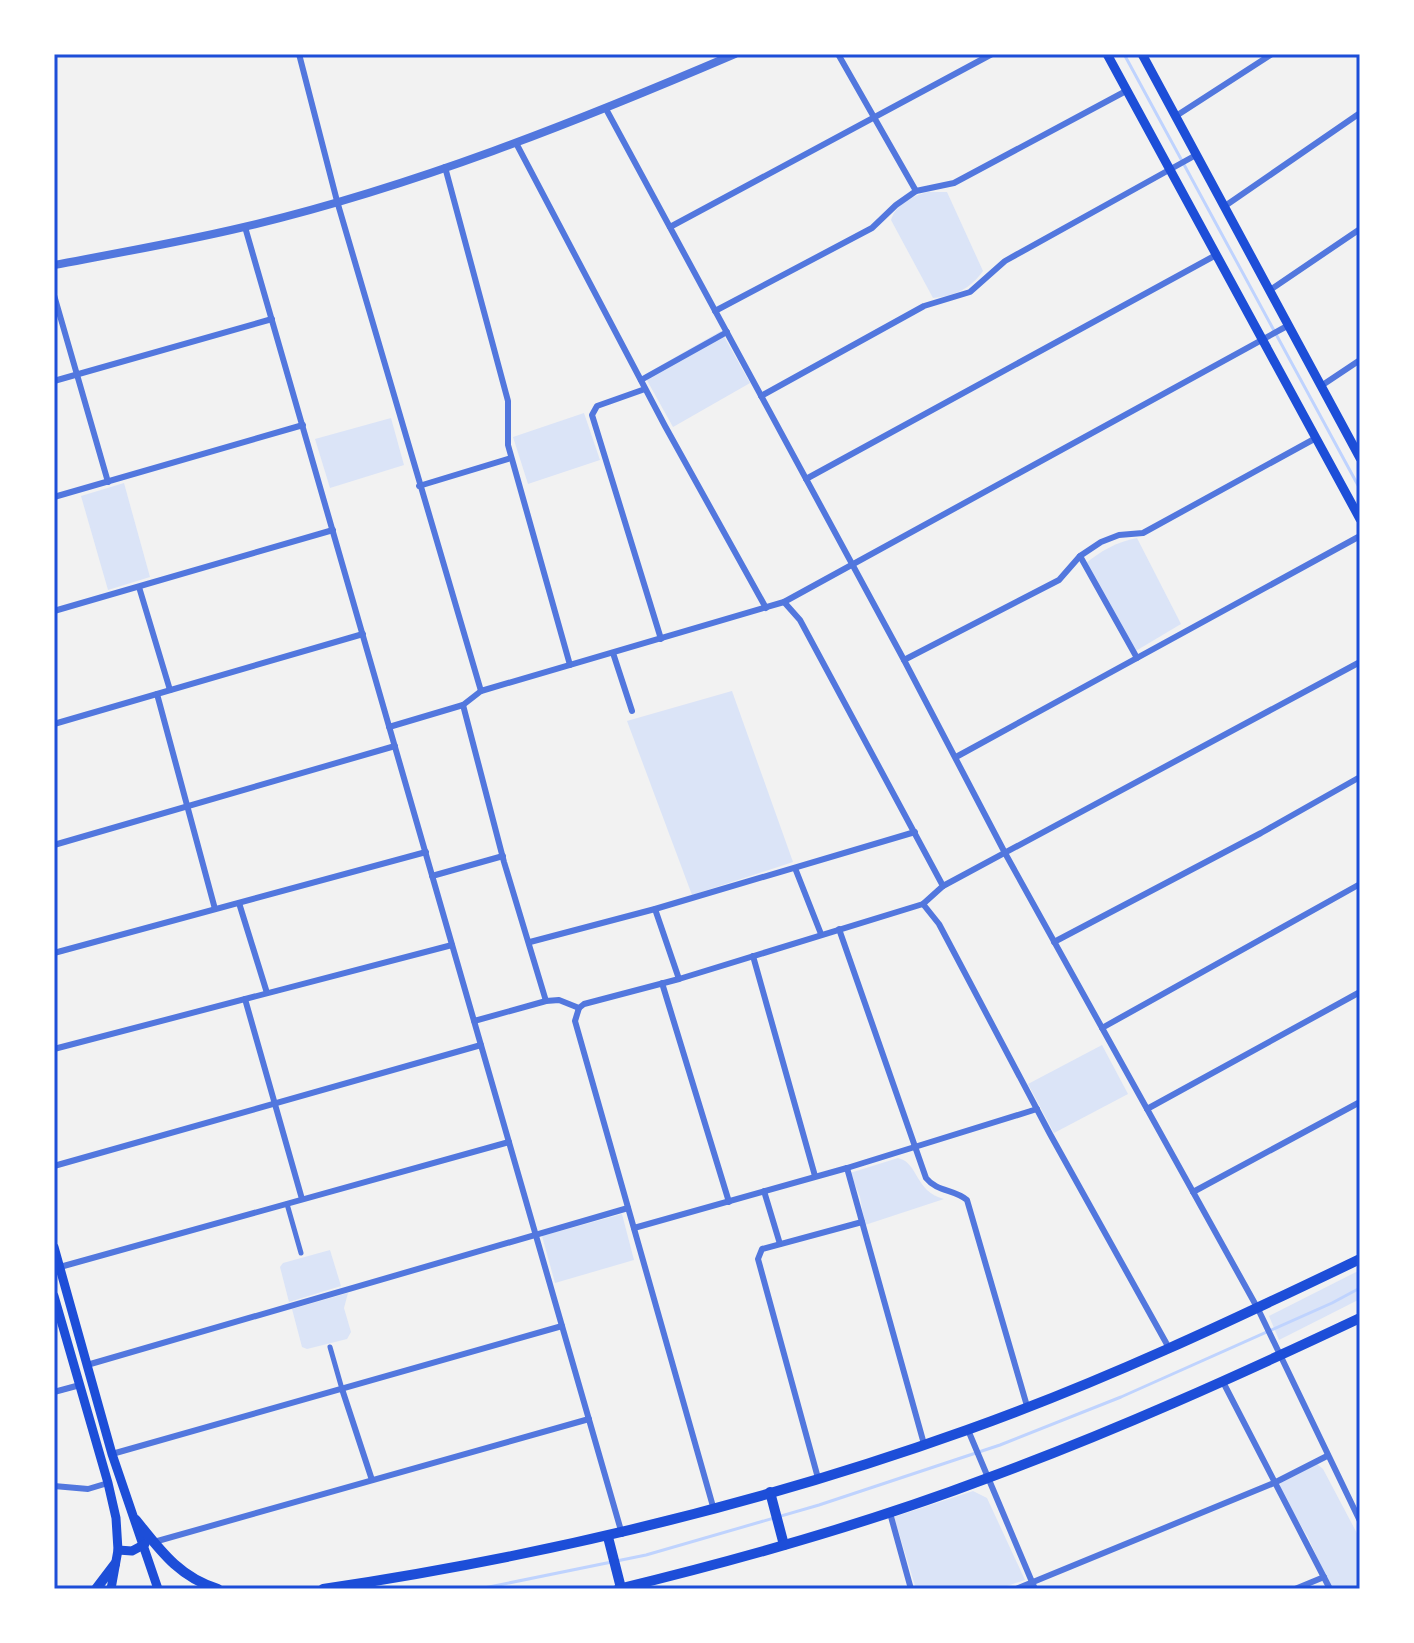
<svg xmlns="http://www.w3.org/2000/svg" width="1414" height="1643" font-family="'Golos Text',sans-serif">
<rect width="100%" height="100%" fill="#f2f2f2"/>
<g fill="#dbe4f7">
<path d="M 928,192 L 947,192 L 983,271 C 970,289 955,296 933,298 L 891,220 C 896,204 912,196 928,192 Z"/>
<path d="M 721,331 L 750,383 L 673,427 L 644,375 Z"/>
<path d="M 584,413 L 600,460 L 528,484 L 513,437 Z"/>
<path d="M 391,418 L 404,465 L 330,488 L 315,439 Z"/>
<path d="M 124,483 L 150,577 L 108,590 L 81,496 Z"/>
<path d="M 1137,538 L 1181,624 L 1134,652 L 1085,564 C 1101,551 1116,542 1137,538 Z"/>
<path d="M 732,691 L 793,862 L 692,895 L 627,721 Z"/>
<path d="M 1102,1045 L 1128,1094 L 1054,1133 L 1028,1084 Z"/>
<path d="M 898,1158 C 919,1163 914,1191 944,1199 L 865,1225 L 860,1197 L 850,1173 Z"/>
<path d="M 622,1214 L 634,1260 L 555,1283 L 542,1236 Z"/>
<path d="M 330,1250 L 341,1286 L 289,1302 L 280,1267 L 283,1263 Z"/>
<path d="M 1360,1270 L 1360,1299 L 1279,1340 L 1269,1316 Z"/>
<path d="M 348,1293 L 344,1308 L 351,1332 L 347,1339 L 307,1349 L 302,1347 L 292,1309 Z"/>
<path d="M 1317,1464 L 1323,1469 L 1360,1539 L 1360,1589 L 1331,1589 L 1308,1537 L 1278,1489 L 1281,1483 Z"/>
<path d="M 973,1491 L 987,1498 L 1025,1580 L 998,1589 L 916,1589 L 894,1517 Z"/>
</g>
<g fill="none" stroke-linecap="round" stroke-linejoin="round">
<g stroke="#bfd3fe" stroke-width="3">
<path d="M 1124,54 L 1360,489"/>
<path d="M 479,1589 L 646,1555 L 819,1505 L 1000,1445 L 1121,1397 L 1332,1303 L 1360,1288"/>
</g>
<g stroke="#5277de" stroke-width="5">
<path d="M 287,1204 L 301,1253"/>
<path d="M 330,1347 L 342,1389"/>
</g>
<g stroke="#5277de" stroke-width="6">
<path d="M 299,54 L 337,201 L 481,691"/>
<path d="M 838,54 L 916,191"/>
<path d="M 606,109 L 904,660 L 1005,853 L 1258,1309 L 1360,1521"/>
<path d="M 1176,116 L 1272,54"/>
<path d="M 516,143 L 665,426 L 766,608"/>
<path d="M 445,167 L 508,401 L 508,445 L 570,665"/>
<path d="M 1225,206 L 1360,113"/>
<path d="M 245,227 L 622,1534"/>
<path d="M 670,227 L 992,54"/>
<path d="M 1270,290 L 1360,229"/>
<path d="M 54,295 L 108,482"/>
<path d="M 715,311 L 872,228 L 896,205 L 916,191 L 954,183 L 1126,91"/>
<path d="M 641,380 L 727,332"/>
<path d="M 54,381 L 272,319"/>
<path d="M 1321,386 L 1360,360"/>
<path d="M 645,389 L 597,406 L 592,415 L 661,639"/>
<path d="M 761,396 L 924,306 L 970,292 L 1005,261 L 1196,155"/>
<path d="M 806,479 L 1216,255"/>
<path d="M 419,486 L 511,458"/>
<path d="M 54,497 L 303,425"/>
<path d="M 1080,556 L 1137,658"/>
<path d="M 139,587 L 170,690"/>
<path d="M 54,611 L 333,530"/>
<path d="M 613,653 L 632,711"/>
<path d="M 904,660 L 1059,580 L 1080,556 L 1101,542 L 1119,535 L 1143,533 L 1316,438"/>
<path d="M 157,694 L 215,909"/>
<path d="M 463,705 L 504,862 L 546,1001"/>
<path d="M 54,724 L 363,634"/>
<path d="M 389,727 L 463,705 L 481,691 L 784,602 L 1289,325"/>
<path d="M 956,757 L 1360,536"/>
<path d="M 54,845 L 395,746"/>
<path d="M 795,868 L 821,934"/>
<path d="M 432,876 L 503,856"/>
<path d="M 943,886 L 1360,662"/>
<path d="M 239,903 L 267,993"/>
<path d="M 923,904 L 939,924 L 1050,1134 L 1169,1348"/>
<path d="M 655,909 L 679,979"/>
<path d="M 839,929 L 926,1178 C 937,1192 954,1189 967,1200 L 1027,1406"/>
<path d="M 530,942 L 655,909 L 915,832"/>
<path d="M 1054,942 L 1261,833 L 1360,777"/>
<path d="M 54,953 L 426,852"/>
<path d="M 753,956 L 815,1176"/>
<path d="M 662,983 L 729,1202"/>
<path d="M 245,999 L 302,1199"/>
<path d="M 579,1008 L 575,1021 L 714,1510"/>
<path d="M 474,1021 L 546,1001 L 559,1000 L 579,1008 L 584,1004 L 679,979 L 923,904 L 943,886 L 800,620 L 784,602"/>
<path d="M 1102,1028 L 1360,884"/>
<path d="M 54,1049 L 452,945"/>
<path d="M 1147,1109 L 1360,992"/>
<path d="M 54,1166 L 481,1045"/>
<path d="M 847,1168 L 924,1444"/>
<path d="M 764,1191 L 780,1244"/>
<path d="M 1193,1192 L 1360,1102"/>
<path d="M 634,1228 L 847,1168 L 1037,1109"/>
<path d="M 60,1267 L 509,1142"/>
<path d="M 87,1365 L 628,1208"/>
<path d="M 1223,1382 L 1330,1589"/>
<path d="M 342,1389 L 372,1480"/>
<path d="M 54,1392 L 80,1385"/>
<path d="M 968,1430 L 1035,1589"/>
<path d="M 112,1454 L 562,1326"/>
<path d="M 818,1478 L 758,1259 L 762,1249 L 862,1222"/>
<path d="M 54,1486 L 88,1489 L 108,1483"/>
<path d="M 890,1513 L 911,1589"/>
<path d="M 154,1542 L 589,1419"/>
<path d="M 1016,1589 L 1274,1483 L 1327,1456"/>
<path d="M 1295,1589 L 1324,1577"/>
</g>
<path stroke="#5277de" stroke-width="8" d="M 54,265 C 118,253 181,242 244,227 C 413,187 576,122 735,54"/>
<g stroke="#1d4ed8" stroke-width="9">
<path d="M 1107,54 L 1360,519"/>
<path d="M 1142,54 L 1360,458"/>
<path d="M 54,1247 L 112,1454 L 158,1589"/>
<path d="M 54,1296 L 108,1483 L 116,1518 L 118,1550 L 111,1589"/>
<path d="M 118,1550 L 132,1551 L 145,1544"/>
</g>
<g stroke="#1d4ed8" stroke-width="10">
<path d="M 770,1492 L 784,1545"/>
<path d="M 136,1520 C 160,1550 179,1577 218,1589"/>
<path d="M 608,1537 L 621,1588"/>
<path d="M 96,1589 L 115,1564"/>
<path d="M 323,1589 C 545,1556 755,1506 967,1430 C 1102,1382 1231,1321 1360,1259"/>
<path d="M 618,1589 C 742,1559 866,1524 985,1479 C 1113,1432 1237,1376 1360,1318"/>
</g>
</g>
<rect width="1414" height="1643" fill="none" stroke="#ffffff" stroke-width="112"/>
<rect x="56" y="56" width="1302" height="1531" fill="none" stroke="#1d4ed8" stroke-width="3"/>
</svg>
